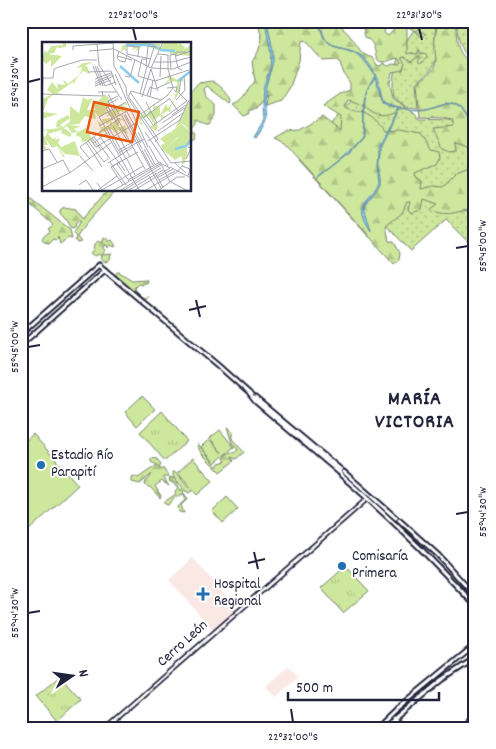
<svg xmlns="http://www.w3.org/2000/svg" width="496" height="749" font-family="Dekko,sans-serif">
<defs>
<pattern id="grass-dots" width="8" height="8" patternUnits="userSpaceOnUse" patternTransform="scale(1.25)"><rect width="8" height="8" fill="#cde79d"/><path d="M2 2h.1M6 6h.1" fill="none" stroke="#b0c688" stroke-width="1.8" stroke-linecap="round"/></pattern>
<pattern id="forest-firs" width="22" height="20" patternUnits="userSpaceOnUse" patternTransform="scale(1.25)"><rect width="22" height="20" fill="#cde79d"/><path d="M5 1l3.5 6h-7zM16 11l3.5 6h-7z" fill="#b0c688"/></pattern>
<pattern id="park-tufts" width="24" height="20" patternUnits="userSpaceOnUse" patternTransform="scale(1.25)"><rect width="24" height="20" fill="#cde79d"/><path d="M3 7l-1-3M5 7V3M7 7l1-3M15 17l-1-3M17 17v-4M19 17l1-3" fill="none" stroke="#b0c688"/></pattern>
<pattern id="water-waves" width="16" height="10" patternUnits="userSpaceOnUse" patternTransform="scale(1.25)"><rect width="16" height="10" fill="#8bcded"/><path d="M0 5q4-4 8 0t8 0" fill="none" stroke="#78b0cc"/></pattern>
</defs>
<rect width="100%" height="100%" fill="#fff"/>
<filter id="ink" filterUnits="userSpaceOnUse"><feTurbulence type="fractalNoise" baseFrequency=".02" numOctaves="2"/><feDisplacementMap in="SourceGraphic" scale="10" xChannelSelector="R" yChannelSelector="G"/><feConvolveMatrix kernelMatrix="1 2 1 2 8 2 1 2 1" color-interpolation-filters="sRGB"/></filter>
<g filter="url(#ink)">
<g fill="#fae8e5">
<path d="M 193,558 L 237,609 L 213,630 L 169,580 Z"/>
<path d="M 289,666 L 298,677 L 276,697 L 266,686 Z"/>
</g>
<g fill="url(#grass-dots)" stroke="#78846c">
<path d="M 421,21 L 438,21 C 431,37 439,49 435,61 C 432,71 423,77 416,83 L 418,108 L 406,107 L 394,97 C 389,69 403,42 421,21 Z"/>
<path d="M 456,21 L 475,21 L 475,64 C 460,53 458,38 456,21 Z"/>
<path d="M 373,76 L 399,105 L 414,112 L 420,119 L 449,120 L 468,137 L 475,139 L 475,242 L 471,245 L 446,220 L 411,251 L 386,225 L 369,237 L 299,160 Z"/>
</g>
<g fill="url(#forest-firs)" stroke="#78846c">
<path d="M 258,21 L 342,21 L 343,29 C 356,38 357,55 373,58 L 377,65 L 381,66 L 383,63 L 388,66 L 393,64 L 398,65 L 401,63 L 398,58 C 393,59 387,62 382,62 C 371,60 380,45 365,37 L 363,28 C 370,22 378,21 386,23 L 384,33 L 388,36 L 402,21 L 412,21 L 412,25 L 415,25 L 415,27 L 418,26 L 420,31 L 426,34 L 424,36 L 420,36 L 416,31 L 407,27 L 407,54 L 410,53 L 417,54 L 419,49 L 421,54 L 425,53 L 427,55 L 426,59 L 420,64 L 418,62 L 420,58 L 419,56 L 411,62 L 404,57 L 402,57 L 402,60 L 405,63 L 403,70 L 392,72 L 390,83 L 393,98 L 405,107 C 371,128 374,105 348,100 L 345,107 C 351,112 354,110 361,112 C 371,115 379,123 384,131 L 399,130 L 421,134 L 431,150 L 439,152 L 440,158 L 437,164 L 415,173 L 416,177 L 422,181 L 421,189 L 433,186 L 443,187 L 456,174 L 475,167 L 475,210 C 454,210 452,218 430,210 L 438,204 L 424,199 L 422,209 L 413,213 L 408,210 L 410,202 L 407,202 L 402,213 L 386,226 L 389,241 L 394,242 L 400,253 L 399,260 L 394,264 L 285,143 L 275,138 L 287,131 L 300,130 L 322,117 L 340,131 L 341,117 L 323,106 L 340,94 L 350,90 L 350,83 L 344,74 L 339,60 L 323,61 L 306,42 L 301,41 L 299,61 L 290,87 L 281,101 L 265,106 L 267,95 L 256,109 L 250,110 L 249,114 L 244,116 L 233,105 L 239,102 L 255,81 L 252,62 L 258,52 L 262,39 Z"/>
<path d="M 440,21 L 455,21 C 458,43 454,52 475,66 L 475,147 L 468,147 L 455,143 L 456,151 L 449,152 L 442,149 L 433,129 L 454,127 L 452,120 L 442,118 L 420,117 L 417,83 C 448,62 430,60 436,32 C 437,28 437,25 440,21 Z"/>
<path d="M 212,81 C 220,85 227,92 231,101 L 230,104 L 207,86 L 204,89 L 206,96 L 216,105 L 216,116 L 210,125 L 207,125 L 198,120 L 198,124 L 194,129 L 197,135 L 196,139 L 190,139 L 191,91 L 198,83 Z"/>
<path d="M 108,190 L 116,190 L 84,226 L 77,237 L 81,242 L 77,243 L 75,240 L 76,237 L 73,233 L 80,222 L 75,223 L 74,228 L 71,229 L 66,220 L 60,213 L 60,210 L 64,207 L 76,209 L 82,219 Z"/>
<path d="M 21,191 L 70,230 L 72,239 L 68,238 L 60,244 L 58,237 L 57,240 L 53,239 L 49,243 L 44,242 L 42,238 L 50,231 L 48,229 L 53,225 C 43,215 31,206 21,196 Z"/>
<path d="M 104,237 L 108,239 L 108,242 L 112,240 L 116,246 L 115,247 L 110,245 L 108,248 L 107,245 L 104,246 L 104,248 L 106,250 L 102,255 L 112,254 L 110,257 L 111,259 L 106,262 L 101,260 L 102,256 L 99,254 L 95,256 L 91,253 L 94,250 L 95,244 L 98,241 L 102,243 Z"/>
<path d="M 117,272 L 119,272 L 132,280 L 146,279 L 147,282 L 142,284 L 138,283 L 134,287 L 135,291 C 139,293 140,296 144,298 L 148,296 L 146,300 C 138,298 120,283 115,276 Z"/>
<path d="M 227,427 L 233,432 L 233,435 L 231,435 L 233,440 L 244,452 L 236,459 L 231,457 L 234,461 L 220,472 L 201,453 L 197,445 L 199,445 L 217,467 L 219,463 L 226,461 L 224,458 L 225,455 L 231,452 L 234,453 L 238,450 L 232,443 Z"/>
<path d="M 151,458 L 157,459 L 161,464 L 159,469 L 164,469 L 165,472 L 169,475 L 168,477 L 163,477 L 169,486 L 162,481 L 155,486 L 161,496 L 160,498 L 151,488 L 145,485 L 146,481 L 148,480 L 152,474 L 140,484 L 132,482 L 132,477 L 134,476 L 138,478 L 157,465 L 151,462 Z"/>
<path d="M 173,472 L 176,472 L 192,491 L 189,493 L 184,490 L 183,492 L 188,499 L 181,505 L 184,513 L 179,512 L 178,507 L 185,500 L 185,496 L 183,494 L 174,498 L 168,505 L 165,504 L 164,502 L 176,494 L 175,491 L 177,489 L 176,485 L 169,481 L 170,477 L 175,479 L 181,491 L 183,488 L 173,476 Z"/>
</g>
<g fill="url(#park-tufts)" stroke="#78846c">
<path d="M 162,411 L 187,441 L 165,461 L 140,432 Z"/>
<path d="M 346,566 L 369,591 L 343,613 L 321,588 Z"/>
<path d="M 60,676 L 81,699 L 57,721 L 36,696 Z"/>
</g>
<g fill="#cde79d" stroke="#78846c">
<path d="M 142,396 L 155,409 L 137,426 L 125,412 Z"/>
<path d="M 220,430 L 234,447 L 215,463 L 201,447 L 209,439 L 222,453 L 210,438 Z"/>
<path d="M 33,434 L 78,485 L 28,531 L 21,523 L 21,445 Z"/>
<path d="M 193,458 L 203,470 L 202,471 L 203,470 L 213,481 L 197,495 L 178,472 Z"/>
<path d="M 227,497 L 238,509 L 223,523 L 212,511 Z"/>
</g>
<g fill="url(#water-waves)" stroke="#6189a6">
<path d="M 265,21 L 267,21 L 273,51 L 273,62 L 266,86 L 264,102 L 266,119 L 261,129 L 255,138 L 253,137 L 263,121 L 262,105 L 263,88 L 270,68 L 271,54 Z"/>
<path d="M 318,21 C 323,27 322,37 328,42 C 335,48 345,48 353,51 C 366,56 376,72 379,84 C 381,91 381,97 384,103 C 392,108 416,111 426,109 C 436,107 443,101 453,104 C 464,107 465,122 475,125 C 465,125 464,108 454,105 C 444,102 436,107 427,109 C 418,111 408,109 399,108 L 379,147 C 380,154 377,161 378,167 C 379,173 381,178 380,183 C 377,192 368,199 364,207 L 371,231 C 352,202 370,203 379,182 L 377,165 L 378,153 L 377,147 L 398,108 L 389,107 L 383,104 L 375,77 L 366,92 L 363,117 L 363,137 L 348,154 L 317,178 C 321,172 328,170 333,165 C 344,157 353,147 362,137 C 364,115 360,94 375,76 C 369,66 362,55 350,51 C 343,48 334,48 328,43 C 322,39 321,27 318,21 Z"/>
</g>
<g fill="none" stroke-linecap="round" stroke-linejoin="round">
<g stroke="#22223b" stroke-width="6">
<path id="tertiary" d="M 105,728 L 367,499"/>
</g>
<g stroke="#22223b" stroke-width="7">
<g id="secondary">
<path d="M 21,334 L 99,265 L 222,369 L 249,393 L 255,401 L 340,473"/>
<path d="M 21,345 L 105,270"/>
<path d="M 255,398 L 341,470"/>
<path d="M 344,472 L 370,495"/>
<path d="M 341,475 L 367,498"/>
<path d="M 371,496 L 396,518"/>
<path d="M 368,499 L 394,523"/>
<path d="M 399,520 L 438,555 L 475,596"/>
<path d="M 395,524 L 420,548 L 475,605"/>
<path d="M 393,719 L 403,728"/>
<path d="M 390,722 L 397,728"/>
<path d="M 377,728 L 397,709 L 475,645"/>
<path d="M 384,728 L 442,680 L 475,658"/>
</g>
</g>
<g stroke="#22223b" stroke-width="8">
<g id="primary">
<path d="M 463,728 L 475,714"/>
<path d="M 468,728 L 475,720"/>
</g>
</g>
<use href="#tertiary" stroke="#fff" stroke-width="2.5"/>
<use href="#secondary" stroke="#fff" stroke-width="3"/>
<use href="#primary" stroke="#fff" stroke-width="4"/>
</g>
</g>
<path fill="none" stroke="#22223b" stroke-width="2" d="M 133,28 L 136,40M 419,28 L 422,40M 28,82 L 40,79M 456,248 L 468,246M 196,300 L 200,317M 189,310 L 206,306M 28,347 L 40,345M 456,514 L 468,512M 254,552 L 258,569M 248,563 L 265,559M 28,613 L 40,611M 291,709 L 293,722"/>
<g fill="#1f6fb2" stroke="#fff" stroke-width="2">
<circle cx="41" cy="465" r="5"/>
<circle cx="342" cy="566" r="5"/>
<path d="M200.5 586.5h5v5h5v5h-5v5h-5v-5h-5v-5h5z"/>
</g>
<g text-anchor="middle" dominant-baseline="central" stroke-width="4" stroke-linejoin="round" paint-order="stroke">
<g font-size="15" fill="#22223b" stroke="#fff" text-anchor="start">
<text x="51" y="456">Estadio Río<tspan x="51" dy="17">Parapití</tspan></text>
<text x="352" y="557">Comisaría<tspan x="352" dy="17">Primera</tspan></text>
<text x="214" y="585">Hospital<tspan x="214" dy="17">Regional</tspan></text>
</g>
<g font-size="15" fill="#22223b" stroke="#fff">
<text transform="translate(183 644) rotate(-42)">Cerro León</text>
</g>
<g font-size="20" font-weight="bold" letter-spacing="1" fill="#22223b" stroke="#fff">
<text x="415" y="400">MARÍA<tspan x="415" dy="23">VICTORIA</tspan></text>
</g>
</g>
<g transform="translate(42 42)">
<rect width="149" height="149" fill="#fff"/>
<path d="M 122,0 L 135,0 L 135,9 L 137,0 L 143,5 L 140,9 L 149,3 L 149,14 L 128,12 L 128,8 L 124,8 L 119,7 ZM 148,58 L 149,90 L 140,81 L 133,86 ZM 128,90 L 137,94 L 121,109 L 119,103 L 123,101 L 118,97 Z" fill="#cde79d"/>
<path d="M 88,0 L 118,2 L 118,6 L 123,3 L 130,5 L 130,0 L 131,6 L 123,4 L 119,8 L 124,6 L 134,9 L 135,0 L 138,8 L 146,5 L 140,9 L 132,9 L 133,11 L 130,8 L 129,12 L 129,8 L 118,9 L 115,3 L 115,8 L 101,3 L 93,10 L 95,6 L 90,8 L 92,3 L 89,2 L 84,4 L 84,10 L 82,7 L 79,10 L 80,4 ZM 19,1 L 24,1 L 24,5 L 17,6 L 15,5 L 12,11 L 5,12 L 20,14 L 9,25 L 9,18 L 4,22 L 0,18 L 3,8 L 5,11 L 9,4 L 22,3 ZM 51,20 L 42,24 L 45,24 L 48,32 L 41,29 L 34,37 L 36,39 L 34,37 L 32,42 L 31,40 L 15,51 L 21,52 L 12,52 L 6,57 L 1,70 L 16,72 L 0,77 L 0,57 L 11,52 L 5,48 L 10,40 L 16,47 L 15,42 L 23,43 L 21,37 L 26,42 L 37,33 L 41,26 L 38,29 L 40,25 L 34,26 L 41,21 ZM 149,28 L 147,31 L 141,35 L 141,40 L 137,38 L 138,49 L 128,66 L 129,70 L 125,69 L 119,73 L 124,74 L 119,77 L 119,73 L 112,78 L 116,84 L 114,89 L 108,85 L 112,82 L 107,74 L 98,78 L 101,83 L 98,82 L 97,75 L 103,71 L 106,73 L 105,69 L 111,69 L 112,60 L 113,64 L 116,64 L 113,66 L 118,65 L 118,73 L 124,62 L 126,66 L 133,57 L 133,53 L 127,54 L 134,52 L 135,40 L 127,39 L 120,44 L 127,37 L 125,34 L 126,33 L 136,38 ZM 63,52 L 68,58 L 64,70 L 72,68 L 71,62 L 77,66 L 79,62 L 85,61 L 85,64 L 83,62 L 81,64 L 85,65 L 84,70 L 80,70 L 80,69 L 83,69 L 83,65 L 82,69 L 78,69 L 78,71 L 77,70 L 74,71 L 76,71 L 76,74 L 81,72 L 80,75 L 78,74 L 76,75 L 75,73 L 68,78 L 72,79 L 69,79 L 71,83 L 74,76 L 82,77 L 81,81 L 81,78 L 77,79 L 77,86 L 83,83 L 86,92 L 76,88 L 75,92 L 69,87 L 56,92 L 59,87 L 54,77 L 43,74 L 37,82 L 26,83 L 39,84 L 32,87 L 36,90 L 44,86 L 56,108 L 48,98 L 40,100 L 39,95 L 34,94 L 35,90 L 30,91 L 25,84 L 22,86 L 30,92 L 28,95 L 19,91 L 20,88 L 6,92 L 11,97 L 15,95 L 13,98 L 18,96 L 16,101 L 19,105 L 33,99 L 38,114 L 23,112 L 16,105 L 23,115 L 21,115 L 15,104 L 10,106 L 3,96 L 6,103 L 1,103 L 5,106 L 2,108 L 0,92 L 3,95 L 6,89 L 0,88 L 18,86 L 14,85 L 15,79 L 26,73 L 28,76 L 18,83 L 21,85 L 28,80 L 28,64 L 37,71 L 41,55 L 45,58 L 51,56 L 45,68 L 53,68 L 52,63 ZM 53,70 L 57,75 L 66,70 L 65,75 L 69,73 L 69,76 L 60,77 L 60,80 L 66,82 L 68,79 L 68,84 L 58,85 L 60,82 L 54,78 ZM 139,82 L 149,90 L 148,102 L 145,105 L 145,112 L 143,120 L 141,122 L 140,122 L 140,114 L 133,118 L 121,108 L 137,95 L 129,90 Z" fill="#cde79d" fill-rule="evenodd"/>
<path fill="none" stroke="#8bcded" stroke-width="2.5" d="M 84,3 L 111,3 L 117,7M 118,8 L 133,9M 78,24 L 97,41M 136,39 L 149,29M 133,107 L 144,104 L 149,98"/>
<path fill="none" stroke="#a7a7b1" stroke-width="1" d="M 71,0 L 72,24 L 84,45 L 85,54M 55,2 L 57,23 L 80,58M 85,4 L 85,12 L 109,17M 85,4 L 97,5 L 96,14M 70,6 L 109,26 L 131,27 L 149,20M 31,8 L 31,4 L 70,1M 47,9 L 70,7M 77,9 L 75,16 L 78,19 L 83,20 L 85,13M 144,10 L 134,10 L 134,14 L 149,9M 116,12 L 126,13 L 126,26M 75,14 L 90,18M 105,17 L 100,17 L 96,34 L 113,39M 112,20 L 130,20 L 149,15M 51,24 L 59,44M 53,24 L 61,44M 55,24 L 63,44 L 74,40M 104,24 L 106,4 L 114,5M 106,25 L 112,5M 109,26 L 121,0M 109,27 L 116,49M 129,27 L 128,13 L 133,12 L 136,26 L 140,28M 46,30 L 69,29 L 74,43M 73,32 L 88,66M 83,34 L 88,35 L 93,18M 118,35 L 119,14M 0,36 L 11,36 L 12,27 L 17,25 L 40,18 L 55,18M 139,36 L 137,51 L 145,59M 53,37 L 69,31M 113,39 L 147,28M 53,40 L 71,32M 53,42 L 72,34M 53,44 L 69,38M 125,46 L 135,45 L 134,50 L 132,48M 56,50 L 74,50M 88,50 L 111,83M 0,52 L 61,54 L 60,49M 0,52 L 1,36M 66,52 L 78,74M 98,52 L 105,24M 76,54 L 66,59 L 94,111M 86,54 L 99,72M 105,54 L 108,45 L 113,47 L 129,40M 108,54 L 111,38M 125,54 L 131,46 L 126,27M 85,55 L 129,121M 86,55 L 89,49 L 119,58M 100,55 L 109,27M 127,56 L 136,69M 76,57 L 65,63 L 76,83M 134,58 L 143,48 L 142,34M 104,60 L 115,81M 67,64 L 64,66 L 71,78M 88,66 L 106,105M 85,70 L 94,86M 83,72 L 99,101M 99,72 L 116,97 L 113,100M 99,72 L 126,53M 82,73 L 100,107M 130,73 L 144,63M 80,74 L 119,146M 78,76 L 62,87 L 97,148M 101,76 L 127,57M 120,81 L 143,66M 112,83 L 145,59M 57,84 L 89,67M 66,84 L 84,117M 71,84 L 88,115M 63,85 L 57,75 L 84,60M 77,85 L 85,98M 64,86 L 79,113M 116,89 L 141,71M 96,90 L 104,106M 103,90 L 115,108M 56,92 L 83,129M 52,95 L 68,117M 50,96 L 59,108M 48,97 L 54,105 L 94,81M 46,99 L 62,120 L 66,117M 106,99 L 138,78 L 147,58M 44,100 L 60,125M 51,101 L 65,91M 107,104 L 116,120 L 128,126M 104,106 L 113,122M 102,107 L 111,123M 77,108 L 94,98M 100,108 L 109,125M 115,108 L 126,124M 0,109 L 7,107 L 15,120M 78,110 L 102,97M 94,111 L 103,127M 38,114 L 51,129M 47,116 L 38,105 L 62,87M 85,117 L 93,133M 144,117 L 149,106 L 146,105M 79,119 L 69,125 L 96,110M 68,120 L 84,143M 132,120 L 144,131M 66,121 L 91,105M 129,121 L 149,119M 75,122 L 87,139M 140,124 L 148,127 L 146,134M 69,125 L 81,143M 128,125 L 149,136M 0,127 L 21,118 L 28,131M 113,131 L 121,145M 107,134 L 115,148M 115,136 L 131,127M 86,138 L 118,120 L 128,140M 117,138 L 133,129M 74,140 L 101,124M 129,140 L 144,148M 55,141 L 60,148 L 74,140M 37,143 L 44,138 L 51,148M 0,145 L 29,130 L 70,100M 56,148 L 75,134M 72,148 L 118,122M 79,148 L 119,123M 82,148 L 119,126M 87,148 L 121,128M 93,148 L 128,126M 104,148 L 135,130 L 141,123M 117,148 L 135,135 L 143,135"/>
<path fill="#e8590c" fill-opacity="0.15" stroke="#e8590c" stroke-width="2.5" d="M 52,60 L 97,70 L 90,100 L 45,90 Z"/>
<rect width="149" height="149" fill="none" stroke="#22223b" stroke-width="2.5"/>
</g>
<rect width="496" height="749" fill="none" stroke="#fff" stroke-width="55"/>
<g transform="translate(72 676) rotate(77)" stroke="#ffffff" stroke-width="4" paint-order="stroke">
<path d="M0-4L9 19L0 12L-9 19Z" fill="#22223b"/>
<text y="-8" font-size="14" font-weight="bold" text-anchor="middle" fill="#22223b">N</text>
</g>
<path d="M288 692v8h151v-8" fill="none" stroke="#22223b" stroke-width="2.5"/>
<text x="296" y="692" font-size="15" fill="#22223b" stroke="#ffffff" stroke-width="4" paint-order="stroke">500 m</text>
<rect x="28" y="28" width="440" height="694" fill="none" stroke="#22223b" stroke-width="2"/>
<g font-size="12" text-anchor="middle" fill="#22223b">
<text x="133" y="18">22°32'00"S</text>
<text x="419" y="18">22°31'30"S</text>
<text transform="translate(14 82) rotate(-90)" y="4">55°45'30"W</text>
<text transform="translate(482 246) rotate(-90)" y="4">55°45'00"W</text>
<text transform="translate(14 347) rotate(-90)" y="4">55°45'00"W</text>
<text transform="translate(482 512) rotate(-90)" y="4">55°44'30"W</text>
<text transform="translate(14 613) rotate(-90)" y="4">55°44'30"W</text>
<text x="293" y="740">22°32'00"S</text>
</g>
</svg>
